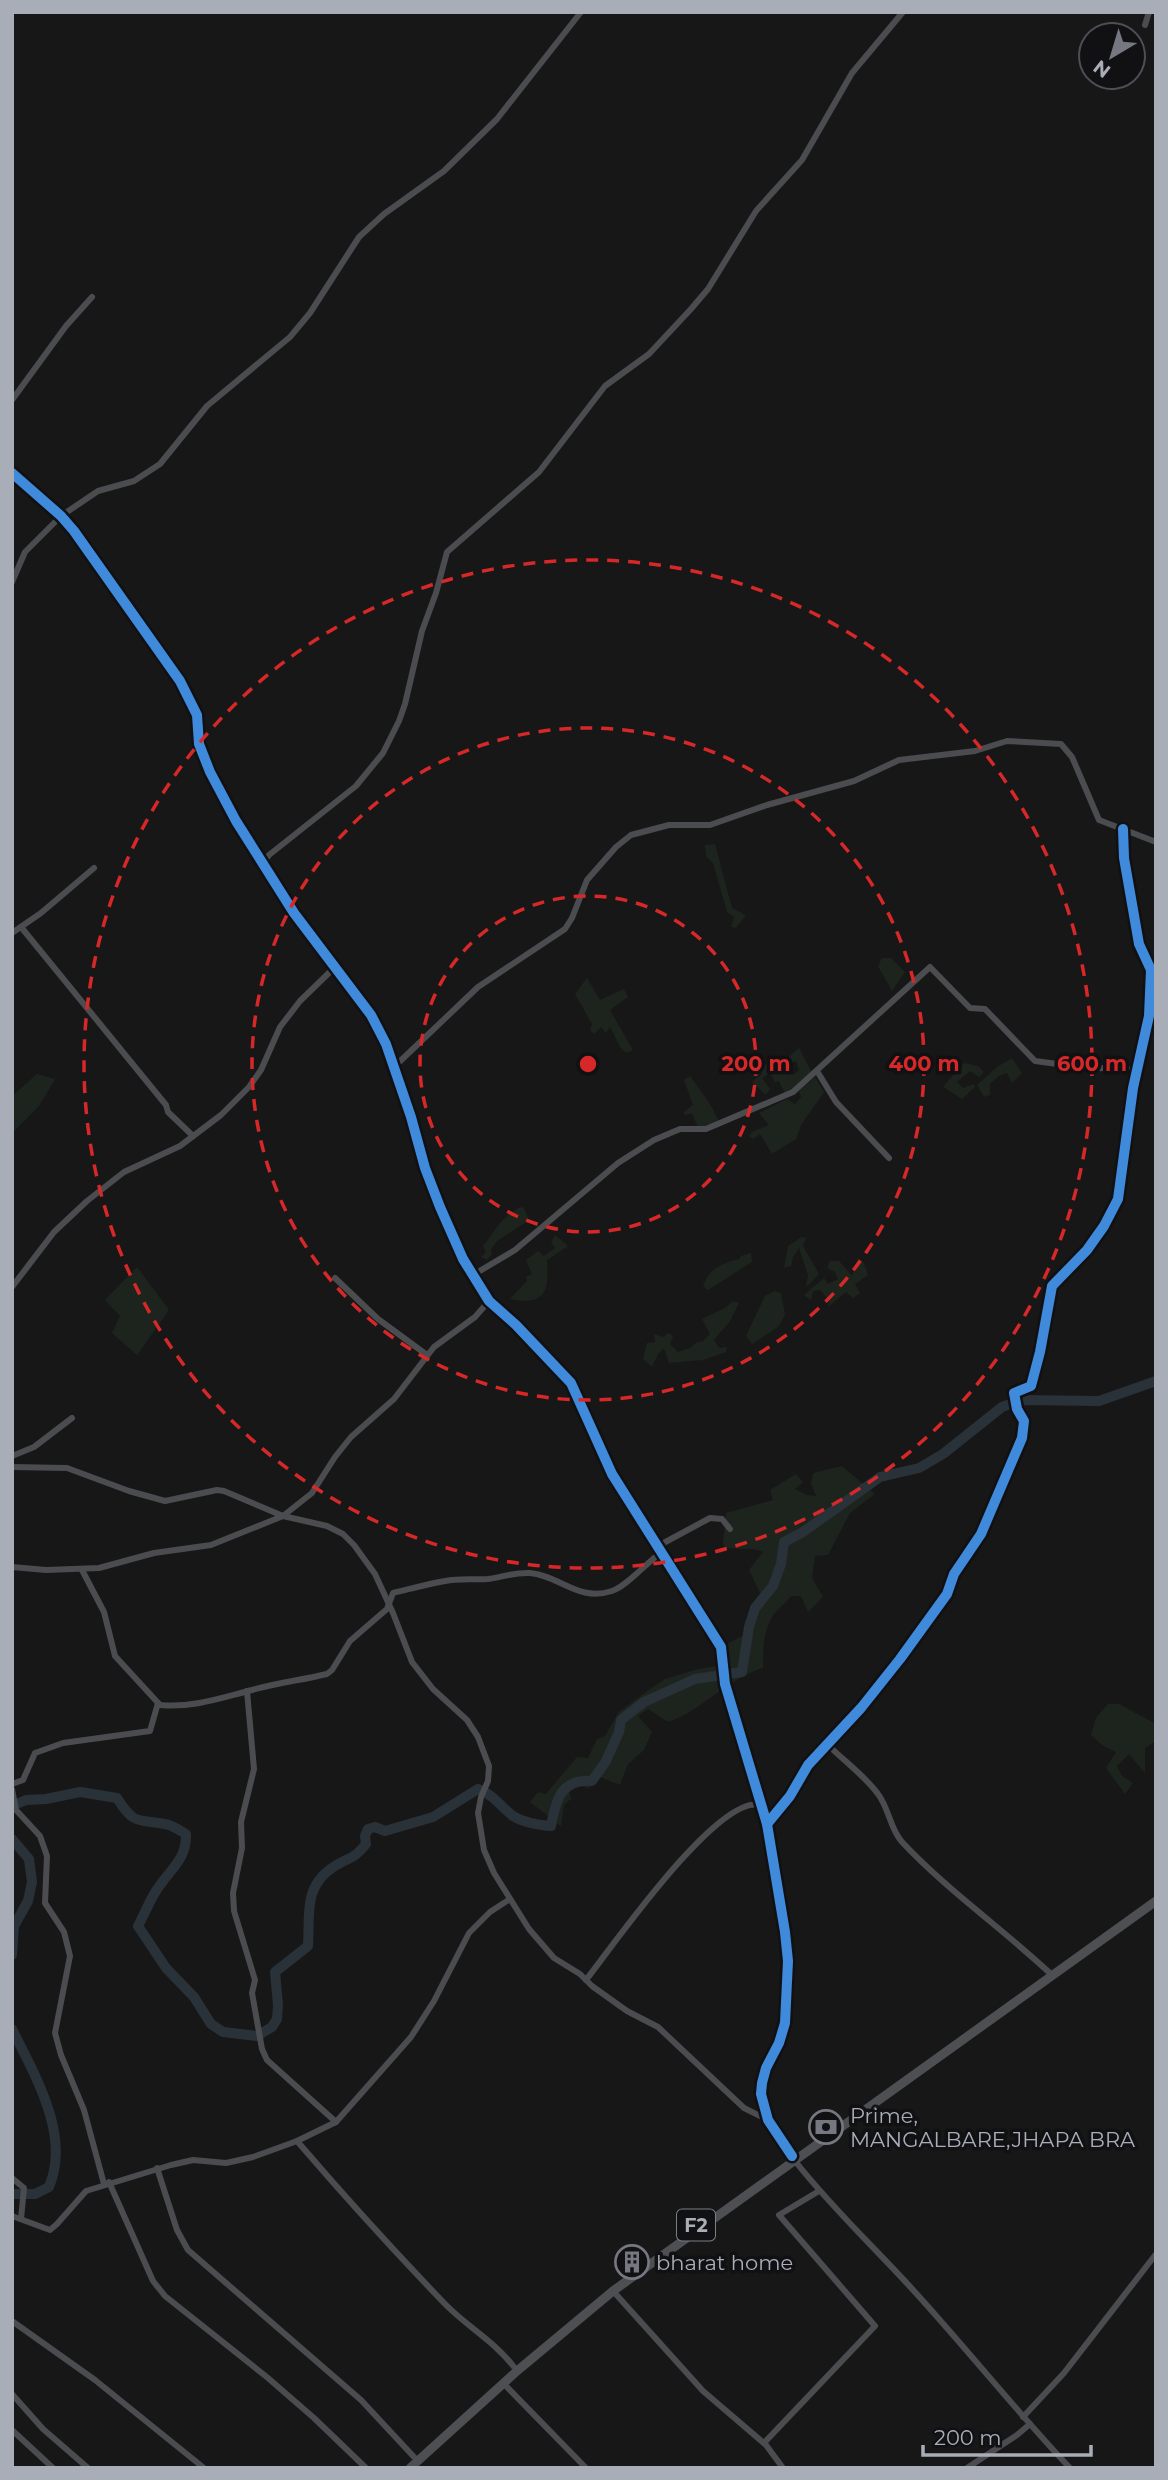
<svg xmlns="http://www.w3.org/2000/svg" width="1168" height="2480" font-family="Montserrat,sans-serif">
<rect width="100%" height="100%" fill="#171717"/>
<g fill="#1d241e">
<path d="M 715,844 L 732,908 L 746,915 L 736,928 L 731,927 L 734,917 L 727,912 L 713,863 L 706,856 L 705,845 Z"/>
<path d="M 882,958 L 891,958 L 905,972 L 892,991 L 878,966 Z"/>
<path d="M 587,978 L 600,1000 L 624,989 L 628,997 L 610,1010 L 633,1050 L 626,1053 L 620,1047 L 610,1027 L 606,1033 L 601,1027 L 594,1034 L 590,1030 L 592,1024 L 575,994 Z"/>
<path d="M 799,1048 L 812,1073 L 792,1091 L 785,1093 L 779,1081 L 775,1082 L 770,1073 L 762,1078 L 770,1089 L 766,1095 L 752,1082 L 762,1074 L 760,1069 L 766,1064 L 780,1064 L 793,1075 L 799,1070 L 796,1061 L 789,1064 L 787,1058 Z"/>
<path d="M 1012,1058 L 1022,1073 L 1012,1083 L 1007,1073 L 999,1076 L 990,1084 L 990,1095 L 984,1097 L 977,1085 L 997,1067 Z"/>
<path d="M 964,1063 L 978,1066 L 984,1072 L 979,1077 L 970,1071 L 957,1082 L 963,1088 L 974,1084 L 975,1087 L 962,1099 L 943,1087 Z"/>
<path d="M 37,1074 L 55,1079 L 39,1106 L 12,1133 L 12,1096 Z"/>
<path d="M 690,1076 L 710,1104 L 719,1121 L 701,1128 L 697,1125 L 692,1113 L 685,1115 L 684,1112 L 693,1105 L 684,1080 Z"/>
<path d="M 815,1077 L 824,1092 L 801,1125 L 796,1139 L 772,1154 L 760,1134 L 753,1139 L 749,1136 L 752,1132 L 769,1125 L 759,1113 L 787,1099 L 795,1104 L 801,1097 L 799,1091 Z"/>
<path d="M 520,1207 L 524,1208 L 529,1220 L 497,1241 L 491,1249 L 492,1254 L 487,1260 L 481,1257 L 486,1252 L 483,1246 C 498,1228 497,1221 520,1207 Z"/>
<path d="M 555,1235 L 568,1246 L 547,1260 C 549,1292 546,1306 510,1299 L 527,1281 L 526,1277 L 532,1274 L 526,1260 L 538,1251 L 544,1256 L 555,1248 L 551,1242 Z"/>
<path d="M 802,1237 L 806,1238 L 803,1246 L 819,1274 L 806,1287 L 808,1275 L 799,1248 L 793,1257 L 791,1266 L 784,1268 L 788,1246 Z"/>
<path d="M 751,1253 L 752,1262 L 708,1290 L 703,1286 C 709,1269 722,1263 739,1259 L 741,1256 Z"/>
<path d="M 858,1258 L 864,1263 L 868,1275 L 855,1284 L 860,1293 L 853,1298 L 846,1292 L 828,1307 L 829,1300 L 820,1290 L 813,1291 L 811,1300 L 804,1295 L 824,1278 L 828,1284 L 838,1279 L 835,1272 L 827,1268 L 830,1261 L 839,1261 L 852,1276 Z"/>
<path d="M 137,1267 L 169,1310 L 137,1355 L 112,1333 L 120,1316 L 105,1300 Z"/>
<path d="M 775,1291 L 781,1293 L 785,1315 L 778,1327 L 752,1344 L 746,1336 L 765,1296 Z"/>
<path d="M 733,1301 L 739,1303 L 730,1321 L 714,1340 L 719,1348 L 727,1347 L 726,1352 L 703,1360 L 669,1363 L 664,1348 L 658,1354 L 652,1367 L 643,1359 L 647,1343 L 655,1342 L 654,1334 L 663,1337 L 669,1333 L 673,1336 L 670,1344 L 678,1352 L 690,1348 L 697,1342 L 702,1342 L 710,1334 L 702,1319 L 725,1308 Z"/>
<path d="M 842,1466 L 875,1494 L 850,1513 L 828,1555 L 815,1556 L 812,1578 L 823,1597 L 808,1612 L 801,1596 L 791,1596 C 786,1604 776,1609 772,1617 C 763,1632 763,1651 763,1668 C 728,1678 703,1710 668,1722 L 648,1709 L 638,1716 L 652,1732 L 644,1750 L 628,1764 L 620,1785 L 600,1777 L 589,1788 L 579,1786 L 569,1790 L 571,1799 L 564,1805 L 561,1826 L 530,1802 L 538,1792 L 546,1794 L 577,1757 L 588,1758 L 597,1739 L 605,1736 L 619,1712 L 654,1686 L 665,1679 L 698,1669 L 724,1665 L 721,1647 L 744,1635 L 760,1593 L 749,1570 L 763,1552 C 751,1546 739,1551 725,1547 L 723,1543 L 726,1513 L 773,1500 L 770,1490 L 796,1474 L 803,1482 L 795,1489 L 807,1495 L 816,1496 L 811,1484 L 813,1473 Z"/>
<path d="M 1108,1704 L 1119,1704 L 1156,1724 L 1156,1741 L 1145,1748 L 1145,1773 L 1129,1754 L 1117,1766 L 1122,1776 L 1133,1783 L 1125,1794 L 1106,1768 L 1116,1752 L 1102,1745 L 1091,1735 L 1096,1718 Z"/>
</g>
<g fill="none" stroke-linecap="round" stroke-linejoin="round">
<g stroke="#2a3239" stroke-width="10">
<path d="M 12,1806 L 26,1800 L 46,1799 L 80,1792 L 117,1798 C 134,1825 137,1819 165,1824 C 172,1825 179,1830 186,1834 C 187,1860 169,1870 156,1891 C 149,1902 144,1915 138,1926 L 166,1968 L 194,1997 L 211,2024 L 223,2032 L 257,2036 L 272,2027 L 277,2019 L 278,2005 L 275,1972 L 308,1946 C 310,1913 303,1886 335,1866 C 350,1857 354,1859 366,1844 L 365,1836 L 368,1829 L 375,1827 L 385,1831 L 433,1817 L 478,1789 C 494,1795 500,1806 513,1816 C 524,1823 538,1825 551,1826 C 556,1799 561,1779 592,1781 L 606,1761 L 619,1732 L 621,1720 L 644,1702 L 695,1679 L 742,1672 L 749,1627 L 755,1608 L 773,1586 L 781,1564 L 784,1542 L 803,1532 L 880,1477 L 919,1468 L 943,1454 L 1002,1407 L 1021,1400 L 1099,1401 L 1156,1381"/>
<path d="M 12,1839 L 29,1859 L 32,1882 L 28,1901 L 14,1926 L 12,1955"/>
<path d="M 12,2029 C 35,2076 71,2135 49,2187 L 35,2194 L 12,2194"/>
</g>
<g stroke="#4b4c50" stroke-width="6">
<path d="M 1145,25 L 1149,12"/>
<path d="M 12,400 L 66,326 L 92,297"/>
<path d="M 12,582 L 25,552 L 61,516 L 98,491 L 134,481 L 160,464 L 207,406 L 290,337 L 310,313 L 359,237 L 384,214 L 444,171 L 497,119 L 581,12"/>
<path d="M 263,863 L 269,855 L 356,786 L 383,753 L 399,721 L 405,704 L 422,631 L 436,593 L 447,552 L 539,472 L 605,386 L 649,354 L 691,309 L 708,289 L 756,211 L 802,160 L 852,73 L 903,12"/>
<path d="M 21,927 L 166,1105 L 168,1112 L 193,1136"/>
<path d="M 12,933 L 41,913 L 94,868"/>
<path d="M 394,1067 L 478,987 L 565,929 L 572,918 L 587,880 L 616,847 L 631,835 L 669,825 L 710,825 L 767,805 L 854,781 L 899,760 L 975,751 L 1007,741 L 1061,744 L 1072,757 L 1099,820 L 1156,842"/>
<path d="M 817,1071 L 836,1102 L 889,1158"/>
<path d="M 473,1275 L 515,1250 L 618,1163 L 654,1140 L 680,1129 L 706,1129 L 793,1092 L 930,967 L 970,1008 L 985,1009 L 1035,1061 L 1080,1067 L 1137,1070"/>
<path d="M 335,1278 L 378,1319 L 427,1355"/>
<path d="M 12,1287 L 54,1232 L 87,1201 L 124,1172 L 180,1146 L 221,1115 L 249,1087 L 261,1070 L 280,1027 L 300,1001 L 335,967"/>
<path d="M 12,1456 L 34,1447 L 72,1418"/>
<path d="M 12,1467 L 67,1468 L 129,1491 L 165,1501 L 217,1490 L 224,1491 L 283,1516 L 327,1526 L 343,1534 L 354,1545 L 375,1574 L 393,1613 L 412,1662 L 433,1689 L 467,1720 L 478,1737 L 489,1766 L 488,1781 L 481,1797 L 478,1813 L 484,1850 L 494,1873 L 529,1929 L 554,1958 L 580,1974 L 592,1986 L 627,2011 L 658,2027 L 744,2108 L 768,2120"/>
<path d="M 658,1546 L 710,1518 L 722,1519 L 730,1529"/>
<path d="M 12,1567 L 46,1570 L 99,1568 L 154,1553 L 211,1545 L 283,1516 L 312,1493 L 335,1457 L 351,1437 L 394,1399 L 434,1347 L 475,1317 L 489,1301"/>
<path d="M 82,1570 L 104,1612 L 115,1656 L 160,1705 C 193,1708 220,1698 252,1690 C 276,1683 302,1680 327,1674 L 332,1670 L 350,1641 L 387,1609 L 393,1593 C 410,1589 428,1584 445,1581 C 459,1578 474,1580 488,1579 C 502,1577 516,1572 530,1573 C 561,1576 578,1602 612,1591 C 627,1586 647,1562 662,1552"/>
<path d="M 247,1691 L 254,1769 L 241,1822 L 242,1848 L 233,1893 L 234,1911 L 255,1980 L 252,1993 L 262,2049 L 267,2060 L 336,2122"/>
<path d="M 828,1745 C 844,1761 865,1776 878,1794 C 889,1808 890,1829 902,1842 C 948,1891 1003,1929 1052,1975"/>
<path d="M 12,1784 L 23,1780 L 35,1753 L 63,1743 L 150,1731 L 158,1703"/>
<path d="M 12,1789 L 16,1810 L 40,1836 L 47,1856 L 45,1903 L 64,1932 L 70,1956 L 55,2033 L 61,2055 L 84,2110 L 104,2184"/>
<path d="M 767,1824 L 790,1796 L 808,1765 L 861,1708 L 900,1659 L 947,1594 L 954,1574 L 981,1534 L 1022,1438 L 1024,1421 L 1017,1409 L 1014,1393 L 1031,1386 L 1040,1352 L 1052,1286 L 1087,1250 L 1104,1226 L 1118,1199 L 1133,1088 L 1149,1016 L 1151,970 L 1139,944 L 1124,858 L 1123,829"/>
<path d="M 586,1980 C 612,1947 718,1794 760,1805"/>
<path d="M 297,2141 C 345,2197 395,2252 446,2305 C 469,2328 494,2341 514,2367"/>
<path d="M 795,2161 C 832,2208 874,2247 914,2291 C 967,2349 1016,2411 1070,2468"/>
<path d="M 157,2168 L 177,2230 L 188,2250 L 361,2400 L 414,2457"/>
<path d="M 12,2178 L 24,2188 L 21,2219"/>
<path d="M 109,2182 L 153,2281 L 165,2296 L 268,2378 L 314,2418 L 366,2468"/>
<path d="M 12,2216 L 50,2230 L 57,2224 L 86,2191 L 171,2165 L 193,2160 L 226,2163 L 253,2157 L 297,2141 L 336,2122 L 411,2037 L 434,2001 L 469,1933 L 490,1912 L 510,1899"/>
<path d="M 613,2291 L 703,2391 L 766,2445 L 783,2468"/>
<path d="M 12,2321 L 95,2380 L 204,2468"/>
<path d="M 503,2383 L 586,2468"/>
<path d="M 12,2394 L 43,2429 L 88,2468"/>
<path d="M 1023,2417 L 1064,2373 L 1156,2254"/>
<path d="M 12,2430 L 53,2468"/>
<path d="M 764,2443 L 875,2326 L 779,2215 L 819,2191"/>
<path d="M 967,2468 L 1017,2435 L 1030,2424"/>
</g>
<path stroke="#4b4c50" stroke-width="7" d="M 12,473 L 61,516 L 74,531 L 180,681 L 197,715 L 199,744 L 210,772 L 236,821 L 294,913 L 371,1015 L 386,1044 L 411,1117 L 425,1168 L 440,1207 L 463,1259 L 489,1301 L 516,1325 L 571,1383 L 612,1474 L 721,1647 L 725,1684 L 767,1824 L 785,1932 L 788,1961 L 785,2023 L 779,2043 L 766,2068 L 762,2083 L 761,2094 L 768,2120 L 792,2156"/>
<path stroke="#4d4f52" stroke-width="9" d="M 410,2468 L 517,2371 L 613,2291 L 1156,1901"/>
<g stroke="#111113" stroke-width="15">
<g id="cycleway">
<path d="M 12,473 L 61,516 L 74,531 L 180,681 L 197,715 L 199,744 L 210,772 L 236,821 L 294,913 L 371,1015 L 386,1044 L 411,1117 L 425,1168 L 440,1207 L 463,1259 L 489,1301 L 516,1325 L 571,1383 L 612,1474 L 721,1647 L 725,1684 L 767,1824 L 785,1932 L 788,1961 L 785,2023 L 779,2043 L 766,2068 L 762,2083 L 761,2094 L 768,2120 L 792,2156"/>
<path d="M 767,1824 L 790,1796 L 808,1765 L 861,1708 L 900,1659 L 947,1594 L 954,1574 L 981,1534 L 1022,1438 L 1024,1421 L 1017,1409 L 1014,1393 L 1031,1386 L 1040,1352 L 1052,1286 L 1087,1250 L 1104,1226 L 1118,1199 L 1133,1088 L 1149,1016 L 1151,970 L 1139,944 L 1124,858 L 1123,829"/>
</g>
</g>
<use href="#cycleway" stroke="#408adc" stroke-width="10"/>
</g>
<g fill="none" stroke="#d62828" stroke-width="3.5" stroke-dasharray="12 9">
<circle cx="588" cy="1064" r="168"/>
<circle cx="588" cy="1064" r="336"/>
<circle cx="588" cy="1064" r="504"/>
</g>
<defs>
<g id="bank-ring" transform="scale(1.75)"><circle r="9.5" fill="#111113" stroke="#757880" stroke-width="1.5"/><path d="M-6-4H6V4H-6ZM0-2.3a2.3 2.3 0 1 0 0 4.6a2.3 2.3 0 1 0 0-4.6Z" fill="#757880"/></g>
<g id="building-ring" transform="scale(1.75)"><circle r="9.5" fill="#111113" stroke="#757880" stroke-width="1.5"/><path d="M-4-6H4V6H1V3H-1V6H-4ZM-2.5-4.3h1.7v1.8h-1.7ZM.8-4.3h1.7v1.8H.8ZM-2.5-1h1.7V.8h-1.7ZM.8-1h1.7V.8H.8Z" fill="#757880"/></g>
</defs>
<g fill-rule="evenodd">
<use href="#bank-ring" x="826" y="2127"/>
<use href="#building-ring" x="632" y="2262"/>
</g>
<g text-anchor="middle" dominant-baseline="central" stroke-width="7" stroke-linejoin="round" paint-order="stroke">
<rect fill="#111113" stroke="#7b7e86" stroke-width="2" x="677" y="2209.5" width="38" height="31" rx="5"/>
<g font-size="19" font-weight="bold" fill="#a8adb8">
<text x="696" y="2225">F2</text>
</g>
<g font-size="21" fill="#a8adb8" stroke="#111113" text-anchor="start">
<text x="850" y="2115">Prime,<tspan x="850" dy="24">MANGALBARE,JHAPA BRA</tspan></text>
<text x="656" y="2262">bharat home</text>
</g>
</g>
<circle cx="588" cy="1064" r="10" fill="#d62828" stroke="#111113" stroke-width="3.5"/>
<g font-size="21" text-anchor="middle" font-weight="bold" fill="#d62828" stroke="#111113" stroke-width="7" stroke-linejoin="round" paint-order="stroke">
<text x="756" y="1071">200 m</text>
<text x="924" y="1071">400 m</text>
<text x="1092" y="1071">600 m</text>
</g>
<rect width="1168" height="2480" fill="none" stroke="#a8adb8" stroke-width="28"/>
<g transform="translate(1112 56) rotate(218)"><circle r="33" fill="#111113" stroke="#4d4f55" stroke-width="2"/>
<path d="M0-5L12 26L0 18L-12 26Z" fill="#757880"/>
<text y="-10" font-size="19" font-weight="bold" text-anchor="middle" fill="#a8adb8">N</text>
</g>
<path d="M923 2445v10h168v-10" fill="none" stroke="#a8adb8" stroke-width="3.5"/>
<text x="934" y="2445" font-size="21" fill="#a8adb8" stroke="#111113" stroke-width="5" paint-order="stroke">200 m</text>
</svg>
